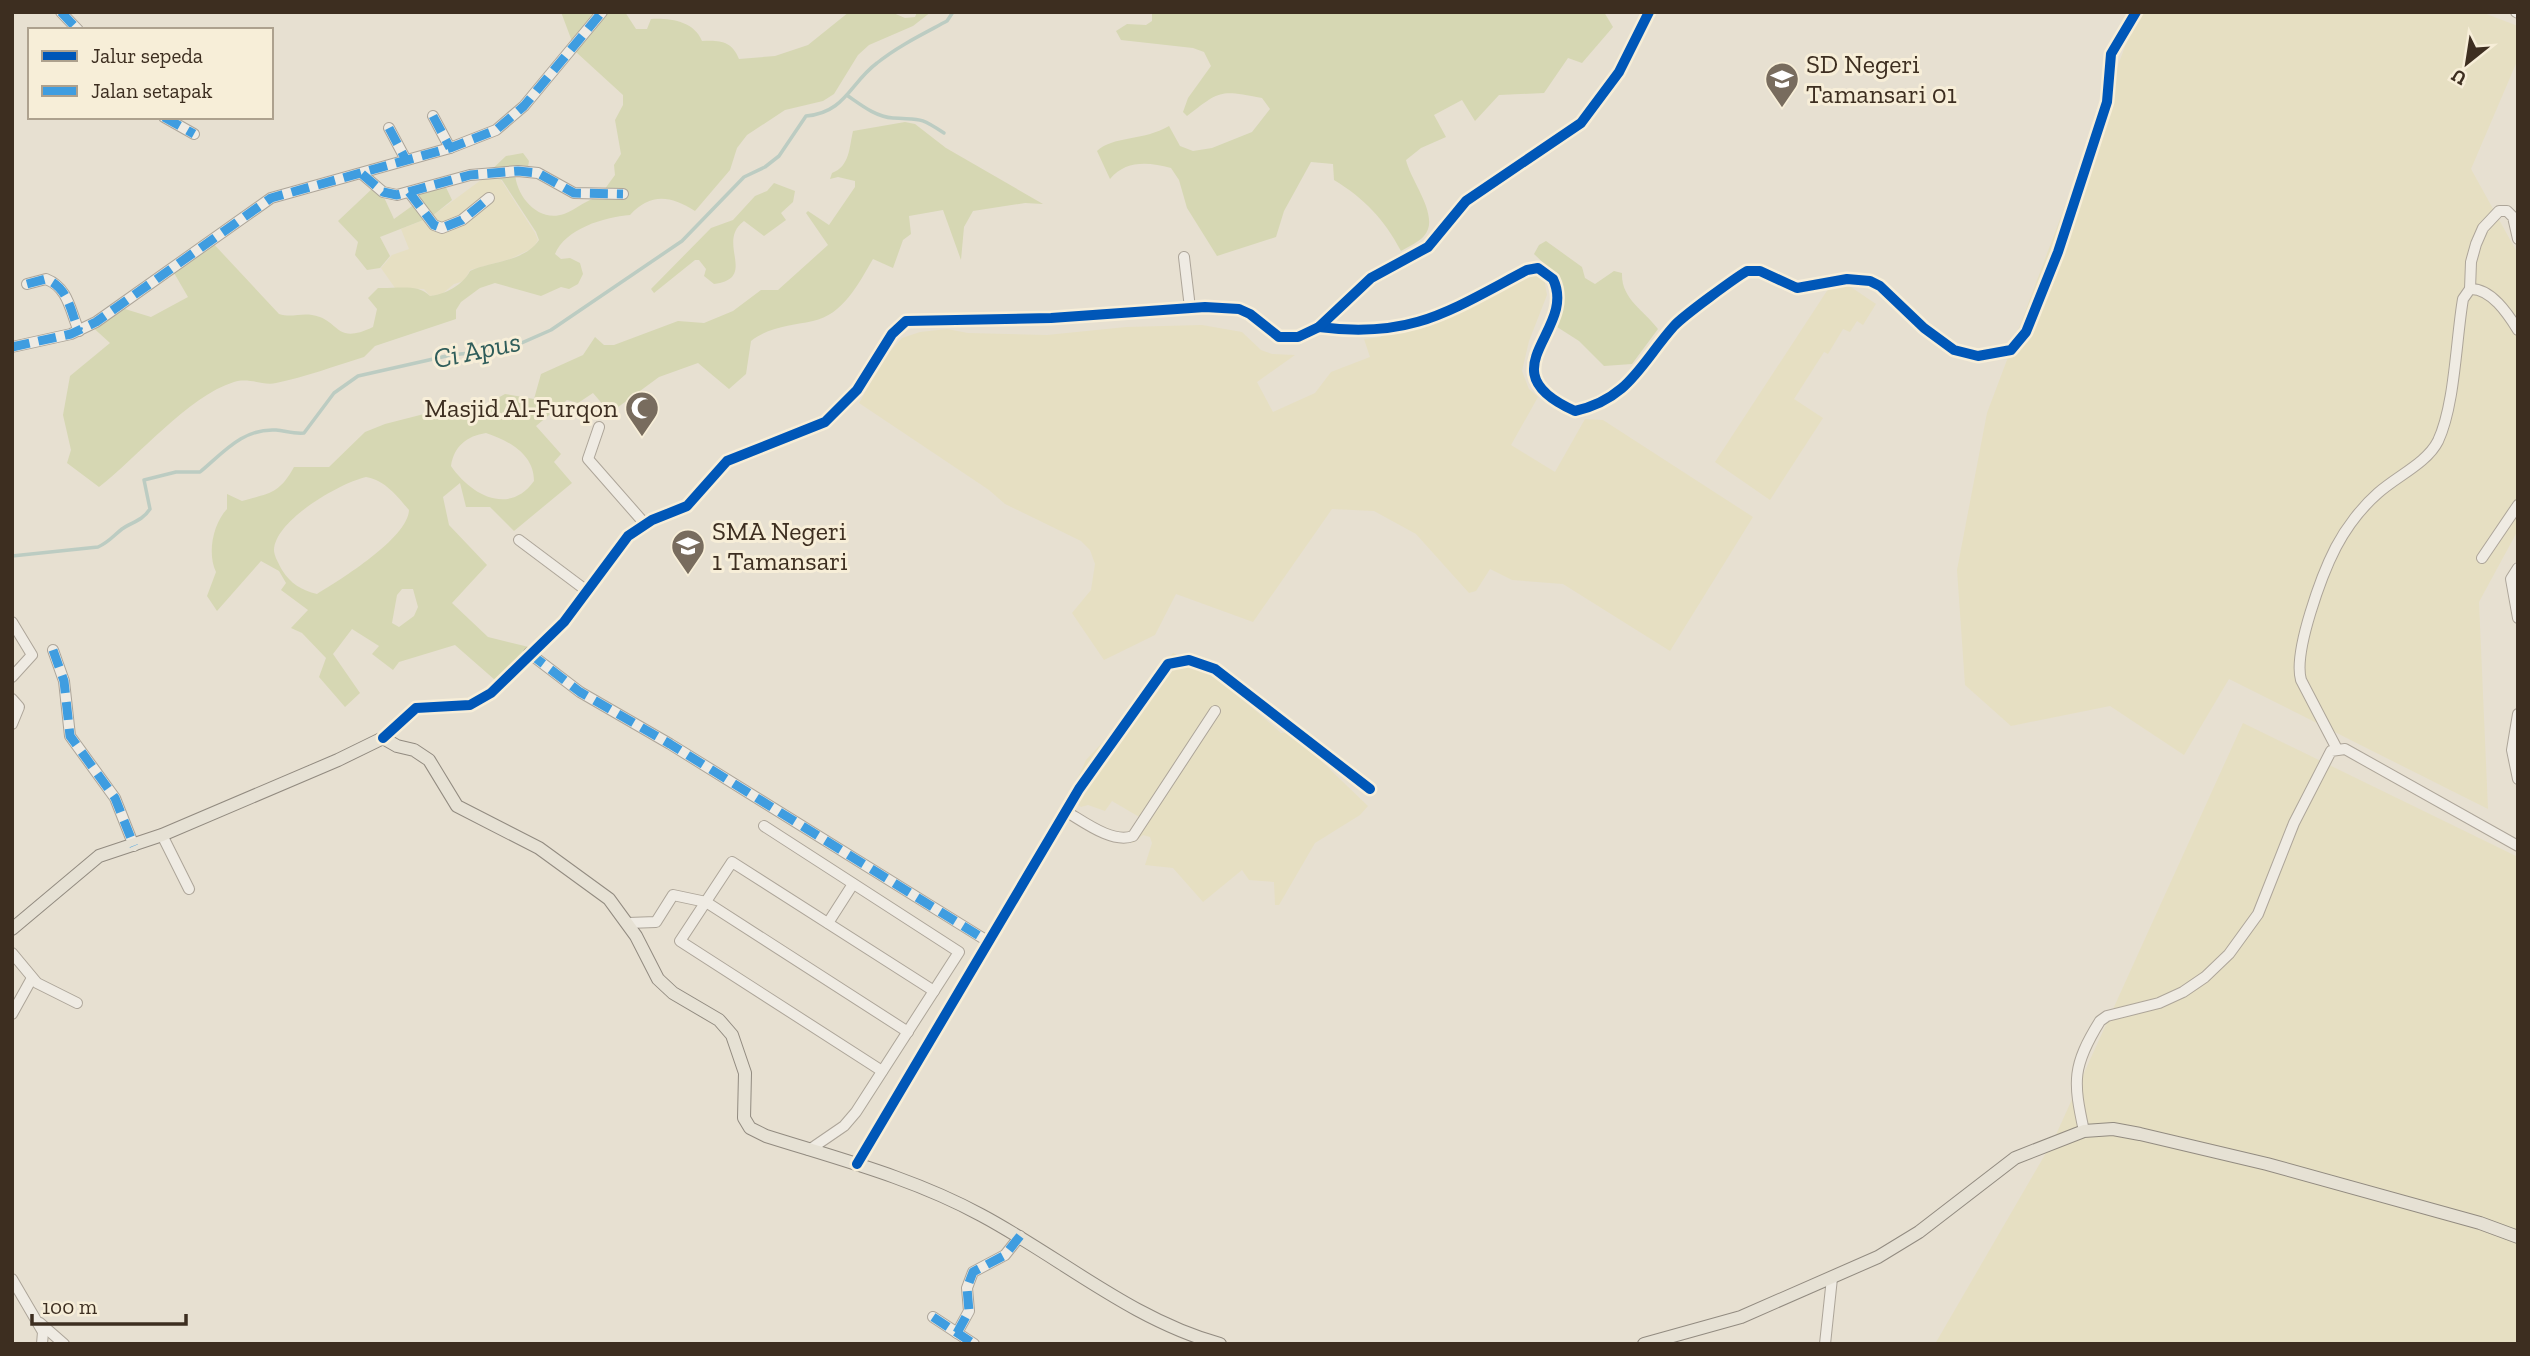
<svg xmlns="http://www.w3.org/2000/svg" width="2530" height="1356" font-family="'Zilla Slab',serif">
<rect width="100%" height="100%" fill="#e7e0d1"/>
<g fill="#e6dfc2">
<path d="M 2138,12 L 2481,12 L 2518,26 L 2518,59 L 2471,169 L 2518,254 L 2518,530 L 2479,602 L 2488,809 L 2229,679 L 2184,755 L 2110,706 L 2011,726 L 1965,685 L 1957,570 L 1987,413 Z"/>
<path d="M 485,177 L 501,180 L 535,233 L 538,240 L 533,248 L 510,259 L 470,270 L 464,281 L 454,284 L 442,294 L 430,296 L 424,289 L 395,288 L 381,268 L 392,255 L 409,249 L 401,229 L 431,217 Z"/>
<path d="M 1526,267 L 1544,278 L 1547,295 L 1529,341 L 1522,371 L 1529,389 L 1538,397 L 1511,445 L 1555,472 L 1585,419 L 1603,420 L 1753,517 L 1670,651 L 1563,584 L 1512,580 L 1490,569 L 1476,591 L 1469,593 L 1416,534 L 1374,511 L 1332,509 L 1253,622 L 1176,594 L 1155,635 L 1104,660 L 1072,613 L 1091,590 L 1095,564 L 1090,550 L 1081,541 L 1005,504 L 989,490 L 859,403 L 886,356 L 902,338 L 920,332 L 947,329 L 968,333 L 1047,335 L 1126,327 L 1202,325 L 1242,332 L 1261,350 L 1272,354 L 1295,355 L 1257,382 L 1273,412 L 1315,393 L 1331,372 L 1370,357 L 1364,339 L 1381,337 L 1381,330 L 1429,326 Z"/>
<path d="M 1836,277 L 1876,304 L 1863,325 L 1857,321 L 1850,332 L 1843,329 L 1828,354 L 1824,352 L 1794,399 L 1823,418 L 1770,500 L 1715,462 Z"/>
<path d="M 1173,653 L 1223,682 L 1281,733 L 1291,732 L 1368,806 L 1360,815 L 1315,843 L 1279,905 L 1275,905 L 1274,882 L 1249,880 L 1242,870 L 1203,902 L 1173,868 L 1145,865 L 1152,843 L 1150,837 L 1143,835 L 1133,843 L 1128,839 L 1141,818 L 1112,801 L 1105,811 L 1088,805 L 1081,807 L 1069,797 L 1086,760 L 1131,712 Z"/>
<path d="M 2243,723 L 2518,857 L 2518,1344 L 1935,1344 L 2054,1139 Z"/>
</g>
<g fill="#d6d7b3" fill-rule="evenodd">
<path d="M 561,12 L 625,12 L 636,29 L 647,29 L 651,19 C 670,18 694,21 702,41 C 720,40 732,41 739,59 L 775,56 L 808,45 L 849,12 L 891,12 L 905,18 L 915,17 L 917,12 L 931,12 L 913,26 L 869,45 L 858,55 L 834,94 L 823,101 L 785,110 L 747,135 L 737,148 L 730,170 L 695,211 C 670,195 650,193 630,215 C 604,217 565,229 555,254 L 561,259 L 570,258 L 580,263 L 583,274 L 578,284 L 569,289 L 561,287 L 541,296 L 495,283 L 480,288 L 461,302 L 456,310 L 456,319 L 375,346 L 364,357 C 335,366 305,377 276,383 C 263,386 249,377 234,382 C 188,396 137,458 99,487 L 67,463 L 71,450 L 63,415 L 70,376 L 110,343 L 88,323 L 112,305 L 151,317 L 188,297 L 170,266 L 210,240 L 279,314 C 291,318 300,313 312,315 C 340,319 334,346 373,327 L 377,309 L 368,298 L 378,288 C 395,289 418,283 430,296 C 446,294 463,285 470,271 C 492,261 524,262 539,240 L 536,232 L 502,180 L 485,176 L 506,156 L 523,153 L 529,161 L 528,167 L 515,173 C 516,196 538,223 564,214 C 577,209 585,200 599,197 L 615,175 L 614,165 L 621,154 L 615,120 L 623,105 L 623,95 L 576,52 Z"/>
<path d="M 1152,12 L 1604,12 L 1613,27 L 1582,63 L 1568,58 L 1544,93 L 1499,95 L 1475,121 L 1462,100 L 1434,115 L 1446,137 L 1421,148 L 1406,160 C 1411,182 1441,217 1424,236 C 1419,242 1408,247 1401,251 C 1384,219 1365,199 1334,180 L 1333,164 L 1311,162 L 1284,211 L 1276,237 L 1217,256 L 1187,208 L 1179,180 L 1171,168 C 1148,162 1126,160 1110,179 L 1097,151 C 1112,136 1144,141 1169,126 L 1180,146 L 1193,151 L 1212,148 L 1252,132 L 1270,109 L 1262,98 C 1219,90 1221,90 1187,116 L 1183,112 L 1188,98 L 1211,66 L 1204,52 L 1193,48 L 1121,40 L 1116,31 L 1127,24 L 1146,25 L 1152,21 Z"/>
<path d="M 905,122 L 915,124 L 946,148 L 1043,204 L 1025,203 L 973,211 L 964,227 L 961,260 L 943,210 L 909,216 L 911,234 L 903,240 L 893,268 L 873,259 C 859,283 843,315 813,321 C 790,326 771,326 751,341 L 746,374 L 729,389 L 698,363 L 659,377 L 610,413 L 593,393 L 578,403 L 567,400 L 536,426 L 561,454 L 554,462 L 572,483 L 514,531 L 490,507 L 466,507 L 460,483 L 443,497 L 449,525 L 487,565 L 452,603 L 488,637 L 533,648 L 495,680 L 455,645 L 399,662 L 393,670 L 372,654 L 379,646 L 352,629 L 333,654 L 360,693 L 345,707 L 319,677 L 326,658 L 302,633 L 291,628 L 308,610 L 281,590 L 286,583 L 279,571 L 261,561 L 217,611 L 207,596 L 216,572 C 207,553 213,524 227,509 L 227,494 L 242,501 C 270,493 279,494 294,467 L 329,467 L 365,432 L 385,424 L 424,414 L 485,405 L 505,394 L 534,399 L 541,374 L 583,355 L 595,337 L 604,345 L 614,345 L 678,321 L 704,323 L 733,311 L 761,290 L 778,290 L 828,245 L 806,213 L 808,211 L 829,225 L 855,187 L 855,181 L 838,177 L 830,179 L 832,173 C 850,166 849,148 853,131 ZM 486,433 C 509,441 534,454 534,481 C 509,516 471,495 451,466 C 454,446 467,436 486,433 ZM 366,477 C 385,480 397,496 409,510 C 408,538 340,580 317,594 C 301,590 291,584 282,570 C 279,564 274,556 274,550 C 275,520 340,483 366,477 ZM 402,589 L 413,589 L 418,607 L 414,616 L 399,627 L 392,623 L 397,595 Z"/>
<path d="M 442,179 L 452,200 L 431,217 L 380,237 L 390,256 L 380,268 L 367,270 L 355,255 L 358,242 L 338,221 L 374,187 L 382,193 L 394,219 L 412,206 L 411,189 Z"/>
<path d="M 774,183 L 795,191 L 793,202 L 781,213 L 786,220 L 764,236 L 744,221 C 715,242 759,278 714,284 L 704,276 L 706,269 L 699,260 L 695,260 L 654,293 L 651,289 L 711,228 L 733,220 L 755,196 L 767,191 Z"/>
<path d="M 1546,241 L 1582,267 L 1585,278 L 1595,284 L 1614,271 L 1622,273 C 1621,299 1644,310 1658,329 L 1632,364 L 1604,366 L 1579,341 L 1554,325 L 1554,273 L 1534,254 L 1539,245 Z"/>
</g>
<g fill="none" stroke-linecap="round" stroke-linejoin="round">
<g stroke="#bcccc2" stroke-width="3.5">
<path d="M 848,96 C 861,105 876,117 893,118 C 921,120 918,116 944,133"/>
<path d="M 12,556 L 98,547 C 109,542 113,536 122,529 C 132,522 142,521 150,509 L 144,480 L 176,472 L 200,472 C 223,453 243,428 276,430 C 286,431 294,434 304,433 L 334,393 L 358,376 L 451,355 L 508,349 L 551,330 L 682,241 L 744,177 L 765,167 L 779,156 L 806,116 C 845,113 850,83 877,63 C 898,46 923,34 947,21 L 953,12"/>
</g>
<g stroke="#ada599" stroke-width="12">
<g id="minor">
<path d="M 61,12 L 78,30"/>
<path d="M 2516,12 L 2518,13"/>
<path d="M 433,116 L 450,148"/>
<path d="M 164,117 L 194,134"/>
<path d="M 389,128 L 406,160"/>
<path d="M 362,174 L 383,192 L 397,195 L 470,175 L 518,171 L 538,173 L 574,193 L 623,194"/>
<path d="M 409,192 L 434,225 L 442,228 L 462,220 L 489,198"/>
<path d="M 1184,257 L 1190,308"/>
<path d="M 27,284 L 46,279 C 69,288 70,311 79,331"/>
<path d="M 2470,289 C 2491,288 2508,314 2518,330"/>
<path d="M 1319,327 C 1412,339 1449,311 1527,270 L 1538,268 L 1553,279 C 1578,331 1483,370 1575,411 C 1629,399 1641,363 1674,326 C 1683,316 1735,278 1747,271 L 1760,271 L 1797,288 L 1847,279 L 1870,281 L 1880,286 L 1924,328 L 1954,350 L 1978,356 L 2011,350 L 2026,332 L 2058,252 L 2107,102 L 2111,54 L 2136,12"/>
<path d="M 12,347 L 71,334 L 96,322 L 271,198 L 450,148 L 496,130 L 524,106 L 602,12"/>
<path d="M 599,427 L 588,459 L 645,524"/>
<path d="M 519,540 L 587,591"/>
<path d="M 2482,558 L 2518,505"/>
<path d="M 2518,568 L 2511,579 L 2518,618"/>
<path d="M 12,622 L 32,655 L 12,677"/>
<path d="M 53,650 L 64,681 L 70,736 L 115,798 L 134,846"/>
<path d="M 529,653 L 580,692 L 670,744 L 989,942"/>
<path d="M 12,699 L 19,707 L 12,724"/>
<path d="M 2518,714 L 2512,750 L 2518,779"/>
<path d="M 383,738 L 416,708 L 470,705 L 491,693 L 564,622 L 628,536 L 652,520 L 687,506 L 727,461 L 825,422 L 857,390 L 892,334 L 906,321 L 1051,318 L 1205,307 L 1239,309 L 1250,314 L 1279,337 L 1298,337 L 1319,327 L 1371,278 L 1428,247 L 1466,201 L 1581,123 L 1619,72 L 1649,12"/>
<path d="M 2337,749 L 2301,680 C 2293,652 2322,574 2336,547 C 2346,528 2362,507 2378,493 C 2397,476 2427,463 2438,441 C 2455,405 2456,339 2463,299 L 2470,289 L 2471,262 L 2476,244 L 2483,228 L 2499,211 L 2507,211 L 2513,217 L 2518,239"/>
<path d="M 1067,812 C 1084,822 1113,844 1133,836 L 1215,711"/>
<path d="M 764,826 L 959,952 L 856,1112 L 844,1126 L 809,1150"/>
<path d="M 162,835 L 189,889"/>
<path d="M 628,923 L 656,922 L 673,895 L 706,902 L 908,1032"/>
<path d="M 828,923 L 853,884"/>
<path d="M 12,953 L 37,983 L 77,1003"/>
<path d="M 12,1014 L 32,978"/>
<path d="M 882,1071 L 680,941 L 732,862 L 934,991"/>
<path d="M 2084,1131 C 2073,1081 2072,1066 2100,1021 L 2107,1016 L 2159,1003 L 2183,992 L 2205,977 L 2229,954 L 2258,914 L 2294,823 L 2331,751 L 2345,749 L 2518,846"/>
<path d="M 857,1164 L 1079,789 L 1168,664 L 1189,660 L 1215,669 L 1370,789"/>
<path d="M 12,1279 L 43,1332 L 42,1344"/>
<path d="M 933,1317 L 974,1344"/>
<path d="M 40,1323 L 64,1344"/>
<path d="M 957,1333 L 969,1311 L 967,1288 L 973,1272 L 1005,1255 L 1020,1236"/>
<path d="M 1825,1344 L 1832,1278"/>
</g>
</g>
<g stroke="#928b80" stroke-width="14">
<g id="major">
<path d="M 12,929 L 99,856 L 162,835 L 338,760 L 383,738 L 397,746 L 414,750 L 429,760 L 457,806 L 539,848 L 609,899 L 636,936 L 658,979 L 673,993 L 719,1020 L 732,1035 L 745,1073 L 744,1118 L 750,1128 L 766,1136 C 839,1159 913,1178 981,1215 C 1060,1257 1132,1320 1220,1344"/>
<path d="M 1644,1344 L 1741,1317 L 1878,1257 L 1919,1232 L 2015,1158 L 2084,1131 L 2113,1129 L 2140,1134 L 2267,1164 L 2480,1223 L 2518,1237"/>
</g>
</g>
<use href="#minor" stroke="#efebe3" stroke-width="10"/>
<use href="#major" stroke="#e6e1d4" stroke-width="12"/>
<g stroke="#3f9de0" stroke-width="9" stroke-dasharray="18 9" stroke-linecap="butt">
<path d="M 61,12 L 78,30"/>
<path d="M 433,116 L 450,148"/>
<path d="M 164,117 L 194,134"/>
<path d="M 389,128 L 406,160"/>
<path d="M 362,174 L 383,192 L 397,195 L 470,175 L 518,171 L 538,173 L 574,193 L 623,194"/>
<path d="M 409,192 L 434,225 L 442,228 L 462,220 L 489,198"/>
<path d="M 27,284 L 46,279 C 69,288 70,311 79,331"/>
<path d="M 12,347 L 71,334 L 96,322 L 271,198 L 450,148 L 496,130 L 524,106 L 602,12"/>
<path d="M 53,650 L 64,681 L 70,736 L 115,798 L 134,846"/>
<path d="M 529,653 L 580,692 L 670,744 L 989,942"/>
<path d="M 933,1317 L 974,1344"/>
<path d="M 957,1333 L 969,1311 L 967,1288 L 973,1272 L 1005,1255 L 1020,1236"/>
</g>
<g stroke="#f7eed8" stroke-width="15">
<g id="cycleway">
<path d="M 1319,327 C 1412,339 1449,311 1527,270 L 1538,268 L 1553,279 C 1578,331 1483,370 1575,411 C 1629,399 1641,363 1674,326 C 1683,316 1735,278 1747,271 L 1760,271 L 1797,288 L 1847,279 L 1870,281 L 1880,286 L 1924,328 L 1954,350 L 1978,356 L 2011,350 L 2026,332 L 2058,252 L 2107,102 L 2111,54 L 2136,12"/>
<path d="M 383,738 L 416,708 L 470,705 L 491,693 L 564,622 L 628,536 L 652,520 L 687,506 L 727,461 L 825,422 L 857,390 L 892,334 L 906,321 L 1051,318 L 1205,307 L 1239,309 L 1250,314 L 1279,337 L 1298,337 L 1319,327 L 1371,278 L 1428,247 L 1466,201 L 1581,123 L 1619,72 L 1649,12"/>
<path d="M 857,1164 L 1079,789 L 1168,664 L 1189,660 L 1215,669 L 1370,789"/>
</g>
</g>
<use href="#cycleway" stroke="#0057b8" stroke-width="10"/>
</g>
<defs>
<g id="school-pin" transform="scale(1.75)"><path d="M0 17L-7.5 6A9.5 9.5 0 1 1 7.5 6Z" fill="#786c5e" stroke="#f7eed8"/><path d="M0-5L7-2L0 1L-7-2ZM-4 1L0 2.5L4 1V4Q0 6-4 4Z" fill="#fff"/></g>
<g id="mosque-pin" transform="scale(1.75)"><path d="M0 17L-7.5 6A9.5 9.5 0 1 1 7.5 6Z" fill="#786c5e" stroke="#f7eed8"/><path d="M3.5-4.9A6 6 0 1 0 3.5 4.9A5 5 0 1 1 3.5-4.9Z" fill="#fff"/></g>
</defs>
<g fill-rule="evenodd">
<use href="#school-pin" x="1782" y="79"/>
<use href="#mosque-pin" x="642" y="408"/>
<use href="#school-pin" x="688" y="546"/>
</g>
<g text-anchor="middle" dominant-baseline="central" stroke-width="6" stroke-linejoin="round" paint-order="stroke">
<g font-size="26" fill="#3d2e20" stroke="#f7eed8" text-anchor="start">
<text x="1806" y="64">SD Negeri<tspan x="1806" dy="30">Tamansari 01</tspan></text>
<text x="618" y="408" text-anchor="end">Masjid Al-Furqon</text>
<text x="712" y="531">SMA Negeri<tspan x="712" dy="30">1 Tamansari</tspan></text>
</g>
<g font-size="28" font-style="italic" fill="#2f5d5a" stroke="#f7eed8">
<text transform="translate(477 350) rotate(-12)">Ci Apus</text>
</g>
</g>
<rect width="2530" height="1356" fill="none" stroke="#3d2e20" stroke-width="28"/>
<rect x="28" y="28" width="245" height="91" fill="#f7eed8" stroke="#ada18e" stroke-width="2"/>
<rect x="42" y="51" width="35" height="10" fill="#0057b8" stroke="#ada18e" stroke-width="2"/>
<text x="91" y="63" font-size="21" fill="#3d2e20">Jalur sepeda</text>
<rect x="42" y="86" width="35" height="10" fill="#3f9de0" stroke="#ada18e" stroke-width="2"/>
<text x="91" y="98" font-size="21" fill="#3d2e20">Jalan setapak</text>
<g transform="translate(2467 63) rotate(210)" stroke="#f7eed8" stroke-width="5" paint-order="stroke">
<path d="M0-5L12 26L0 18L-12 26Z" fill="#3d2e20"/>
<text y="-10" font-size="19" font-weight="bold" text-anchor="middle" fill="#3d2e20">U</text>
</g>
<path d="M32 1314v10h154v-10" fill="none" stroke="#3d2e20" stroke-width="3.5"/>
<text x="42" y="1314" font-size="21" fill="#3d2e20" stroke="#f7eed8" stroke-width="5" paint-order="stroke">100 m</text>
</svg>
